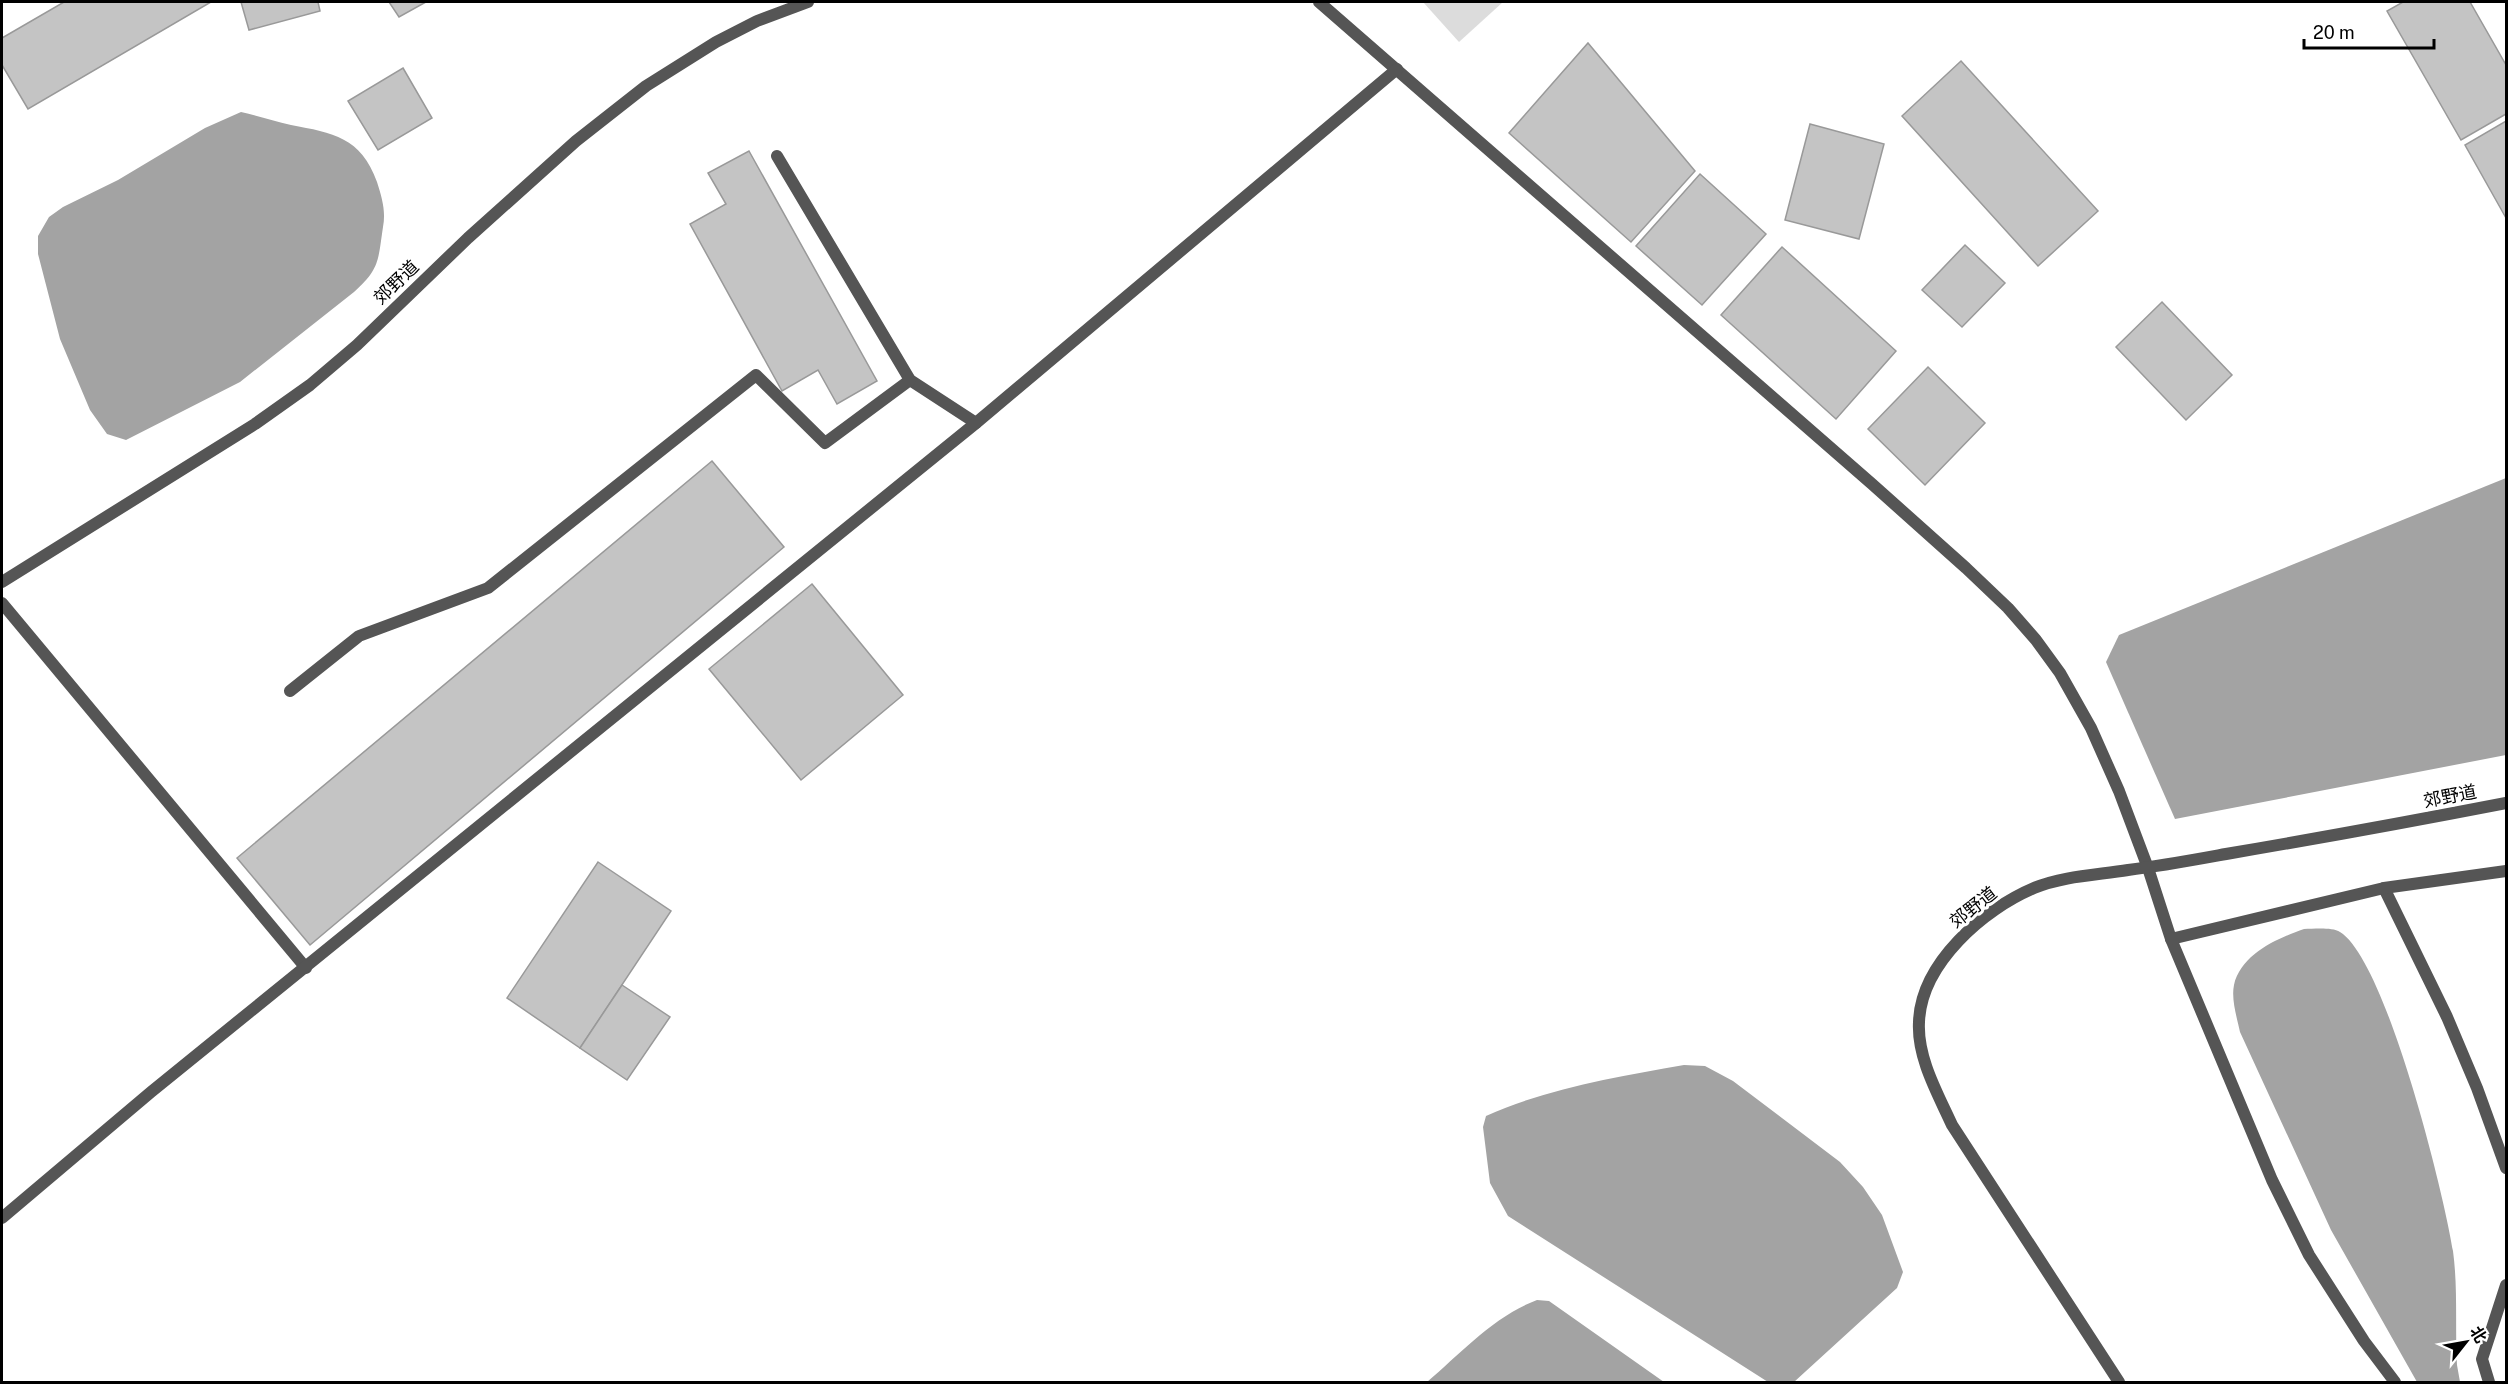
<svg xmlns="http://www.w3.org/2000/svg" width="2508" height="1384" font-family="'Public Sans','Noto Sans SC',sans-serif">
<rect width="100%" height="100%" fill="#fff"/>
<path fill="#dcdcdc" d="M 1423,2 L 1503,2 L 1459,42 Z"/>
<g fill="#a3a3a3">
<path d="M 241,112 C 258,116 274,121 291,125 C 333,133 361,137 377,182 C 382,198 386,211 383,227 C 378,260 380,269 354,292 L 240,382 L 126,440 L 107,434 L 90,410 L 60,339 L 38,254 L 38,236 L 49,217 L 63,207 L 118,180 L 205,128 Z"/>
<path d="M 2506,478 L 2506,755 L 2175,819 L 2106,662 L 2119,635 Z"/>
<path d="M 2304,929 C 2314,929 2332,927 2340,932 C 2386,960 2444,1193 2453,1251 C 2458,1288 2455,1328 2457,1365 L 2460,1382 L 2417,1382 L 2331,1230 L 2240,1032 C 2237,1018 2231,999 2234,985 C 2241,954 2278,938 2304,929 Z"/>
<path d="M 1684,1065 L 1705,1066 L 1733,1081 L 1840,1162 L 1863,1187 L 1882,1215 L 1903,1272 L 1897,1288 L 1794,1382 L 1768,1382 L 1508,1216 L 1490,1183 L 1483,1127 L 1486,1116 C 1548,1088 1617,1077 1684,1065 Z"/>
<path d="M 1537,1300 L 1549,1301 L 1664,1382 L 1427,1382 C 1461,1353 1494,1316 1537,1300 Z"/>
</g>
<g fill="#c4c4c4" stroke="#999" stroke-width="1.5">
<path d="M 64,2 L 211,2 L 28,109 L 2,65 L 2,38 Z"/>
<path d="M 241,2 L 318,2 L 320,11 L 249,30 Z"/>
<path d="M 389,2 L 426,2 L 399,17 Z"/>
<path d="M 2403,2 L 2470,2 L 2506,65 L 2506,114 L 2461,140 L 2387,11 Z"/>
<path d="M 1588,43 L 1695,171 L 1631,242 L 1509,133 Z"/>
<path d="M 1961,61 L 2098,211 L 2038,266 L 1902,116 Z"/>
<path d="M 403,68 L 432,118 L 378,150 L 348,101 Z"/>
<path d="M 2506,121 L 2506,218 L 2465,145 Z"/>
<path d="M 1810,124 L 1884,144 L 1859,239 L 1785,220 Z"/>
<path d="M 749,151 L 877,381 L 837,404 L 818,370 L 782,391 L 690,224 L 726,204 L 708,173 Z"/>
<path d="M 1700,174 L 1766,234 L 1702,305 L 1636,246 Z"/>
<path d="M 1965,245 L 2005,283 L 1962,327 L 1922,290 Z"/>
<path d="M 1782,247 L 1896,351 L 1836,419 L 1721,315 Z"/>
<path d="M 2162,302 L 2232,375 L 2186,420 L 2116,347 Z"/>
<path d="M 1928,367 L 1985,423 L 1925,485 L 1868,429 Z"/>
<path d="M 712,461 L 784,547 L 310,945 L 237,858 Z"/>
<path d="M 812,584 L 903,695 L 801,780 L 709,669 Z"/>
<path d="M 598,862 L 671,911 L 580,1048 L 507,998 Z"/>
<path d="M 622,985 L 670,1017 L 627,1080 L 580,1048 Z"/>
</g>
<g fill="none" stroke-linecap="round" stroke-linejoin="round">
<g stroke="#555" stroke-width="12">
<path d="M 777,156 L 910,380 L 976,423"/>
<path d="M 2,603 L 306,968"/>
<path d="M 290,691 L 359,636 L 488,588 L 756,375 L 825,443 L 910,380"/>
<path d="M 2384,888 L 2447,1017 L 2477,1088 L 2506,1168"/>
<path d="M 2489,1382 L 2482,1359 L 2506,1285"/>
</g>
<g stroke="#555" stroke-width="12">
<path d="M 1319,2 L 1872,484 L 1966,568 L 2008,608 L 2036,640 L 2060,673 L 2091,728 L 2119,791 L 2148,868 L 2171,939 L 2272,1180 L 2309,1255 L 2364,1341 L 2395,1382"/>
<path d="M 2,582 L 255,424 L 310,385 L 357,345 L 468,238 L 576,141 L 646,86 L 716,42 L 757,21 L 808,2"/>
<path d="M 2171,939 L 2384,888 L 2506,871"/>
<path d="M 2,1218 L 151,1092 L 976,423 L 1397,69"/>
<path d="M 2119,1382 L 1952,1125 C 1938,1094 1917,1058 1919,1022 C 1921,963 1984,909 2034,888 C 2063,876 2097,875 2128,870 C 2161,866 2193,860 2226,854 C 2320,838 2413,821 2506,803"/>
</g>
</g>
<g text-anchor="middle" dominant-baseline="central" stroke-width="6" stroke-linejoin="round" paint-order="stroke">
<g font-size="18" fill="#000" stroke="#fff">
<text transform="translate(396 282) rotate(-44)">郊野道</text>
<text transform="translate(2450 796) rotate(-11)">郊野道</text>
<text transform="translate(1973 907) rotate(-38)">郊野道</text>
</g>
</g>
<rect width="2508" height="1384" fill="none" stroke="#000000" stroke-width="6"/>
<g transform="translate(2466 1342) rotate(59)" stroke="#ffffff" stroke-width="4.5" paint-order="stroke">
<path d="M0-4.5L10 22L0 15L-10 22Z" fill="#000000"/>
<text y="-9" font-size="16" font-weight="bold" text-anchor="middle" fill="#000000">北</text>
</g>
<path d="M2304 39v9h130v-9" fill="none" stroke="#000000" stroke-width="3"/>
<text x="2313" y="39" font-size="18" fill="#000000" stroke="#ffffff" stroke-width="4.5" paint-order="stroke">20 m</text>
</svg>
